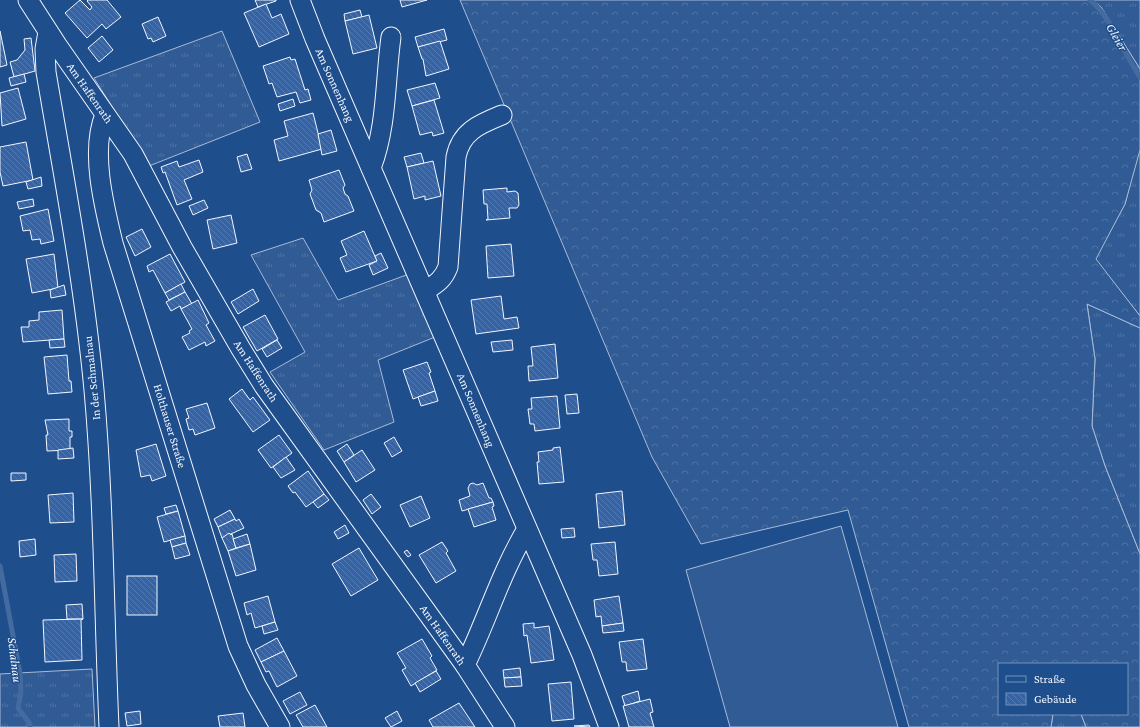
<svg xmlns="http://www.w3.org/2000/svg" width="1140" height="727" font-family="'Crimson Pro',serif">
<defs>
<pattern id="grass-tufts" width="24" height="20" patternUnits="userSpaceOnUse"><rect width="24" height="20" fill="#305b95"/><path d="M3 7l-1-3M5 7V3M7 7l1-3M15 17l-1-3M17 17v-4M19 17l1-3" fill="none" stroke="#4e73a5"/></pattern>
<pattern id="forest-crowns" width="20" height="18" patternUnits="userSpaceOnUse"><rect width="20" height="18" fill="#305b95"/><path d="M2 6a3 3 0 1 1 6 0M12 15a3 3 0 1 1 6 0" fill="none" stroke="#4e73a5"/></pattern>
<pattern id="building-back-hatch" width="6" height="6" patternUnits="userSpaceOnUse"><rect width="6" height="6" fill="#3563a3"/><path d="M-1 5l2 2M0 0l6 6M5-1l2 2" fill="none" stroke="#537ab1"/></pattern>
</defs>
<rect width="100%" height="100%" fill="#1f4e8c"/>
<g fill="url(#grass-tufts)" stroke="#a8bbd7">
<path d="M 1092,0 L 1140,0 L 1140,69 L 1101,7 Z"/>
<path d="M 222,31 L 260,122 L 149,166 L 94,78 Z"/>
<path d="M 1139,150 L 1140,150 L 1140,316 L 1095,259 L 1125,204 Z"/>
<path d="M 303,238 L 338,300 L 409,274 L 435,337 L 378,360 L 394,422 L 324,450 L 270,372 L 305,352 L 251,255 Z"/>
<path d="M 1087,304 L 1140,328 L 1140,554 L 1105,466 L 1092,426 L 1095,359 Z"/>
<path d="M 92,669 L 95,727 L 0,727 L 0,674 Z"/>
<path d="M 1053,714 L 1081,714 L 1086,727 L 1051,727 Z"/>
</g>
<path fill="url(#forest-crowns)" stroke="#a8bbd7" d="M 460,0 L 1092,0 L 1101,7 L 1140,69 L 1140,150 L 1125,204 L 1096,259 L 1140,316 L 1140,328 L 1087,304 L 1095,359 L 1092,426 L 1105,466 L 1140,554 L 1140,727 L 1086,727 L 1081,714 L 1127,714 L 1127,664 L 999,664 L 999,714 L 1053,714 L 1051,727 L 909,727 L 848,510 L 701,544 L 652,457 Z"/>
<path fill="#305b95" stroke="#a8bbd7" d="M 841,526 L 898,727 L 730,727 L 686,570 Z"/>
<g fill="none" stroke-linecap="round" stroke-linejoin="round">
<g stroke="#446ba0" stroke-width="5">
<path d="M 1090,0 C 1112,18 1123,53 1140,77"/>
<path d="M 0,566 L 20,673 L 21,692 L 18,708 L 30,724 L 30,727"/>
</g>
</g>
<g fill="url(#building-back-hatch)" stroke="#f2f6ff">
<path d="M 80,0 L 90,10 L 92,7 L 87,1 L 88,0 L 107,0 L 121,17 L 106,29 L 102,24 L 87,38 L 65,13 Z"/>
<path d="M 255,0 L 276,0 L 276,1 L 258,7 Z"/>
<path d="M 400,0 L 427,0 L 402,7 Z"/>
<path d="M 266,4 L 272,18 L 281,14 L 289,34 L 259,47 L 244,13 Z"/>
<path d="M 360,10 L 362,17 L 345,21 L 344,14 Z"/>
<path d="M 369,15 L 377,48 L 353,54 L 345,21 Z"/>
<path d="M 158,17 L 166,36 L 153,42 L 151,38 L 148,39 L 142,24 Z"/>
<path d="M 444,29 L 447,40 L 418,47 L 415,37 Z"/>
<path d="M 0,31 L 7,65 L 0,67 Z"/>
<path d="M 102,36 L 113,50 L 99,62 L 88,48 Z"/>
<path d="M 31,38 L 35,71 L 14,77 L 10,62 L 17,60 L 25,50 L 24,39 Z"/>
<path d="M 440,41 L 449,69 L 426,76 L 423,59 L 422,59 L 418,47 Z"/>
<path d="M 290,57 L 291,60 L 295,59 L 305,90 L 308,89 L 311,100 L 300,103 L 296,92 L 277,97 L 272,83 L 269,84 L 263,66 Z"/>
<path d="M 24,74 L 26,82 L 11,86 L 9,78 Z"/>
<path d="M 435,83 L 440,98 L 412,106 L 407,90 Z"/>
<path d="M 18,88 L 26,119 L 2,126 L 0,93 Z"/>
<path d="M 293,99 L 295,106 L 280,111 L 278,104 Z"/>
<path d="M 434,100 L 444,133 L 433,136 L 432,132 L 420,135 L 412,106 Z"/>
<path d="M 313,113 L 322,149 L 279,161 L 274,140 L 288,136 L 284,121 Z"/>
<path d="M 331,130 L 337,151 L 322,155 L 318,134 Z"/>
<path d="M 26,142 L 33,180 L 3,186 L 0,172 L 0,147 Z"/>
<path d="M 421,153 L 424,163 L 407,167 L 404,157 Z"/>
<path d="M 247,154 L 252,169 L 241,172 L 237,157 Z"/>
<path d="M 199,160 L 203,172 L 184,180 L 192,199 L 177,205 L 165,172 L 163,173 L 161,167 L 177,161 L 179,167 Z"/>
<path d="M 433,161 L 441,196 L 425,200 L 425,196 L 414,199 L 407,167 Z"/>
<path d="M 339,170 L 345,185 L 343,188 L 345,194 L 348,196 L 354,211 L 324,222 L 321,213 L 316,210 L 310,194 L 312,190 L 309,180 Z"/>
<path d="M 41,177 L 42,186 L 28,189 L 26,182 Z"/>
<path d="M 507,188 L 507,192 L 515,191 L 518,193 L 519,205 L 517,208 L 509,208 L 510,218 L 486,220 L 488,219 L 487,204 L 484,204 L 483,190 Z"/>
<path d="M 33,199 L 34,206 L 19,209 L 17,202 Z"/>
<path d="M 204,200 L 208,208 L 193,215 L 189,206 Z"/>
<path d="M 48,209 L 54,241 L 41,244 L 40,239 L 32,240 L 30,230 L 23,231 L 20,216 Z"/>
<path d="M 231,215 L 237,243 L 213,249 L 207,220 Z"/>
<path d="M 142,229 L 151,247 L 135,256 L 126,237 Z"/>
<path d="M 364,231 L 377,261 L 346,272 L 340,258 L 347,255 L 341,241 Z"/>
<path d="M 511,244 L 514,276 L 488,278 L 486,246 Z"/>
<path d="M 381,253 L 388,268 L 373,275 L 369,265 L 377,261 L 375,256 Z"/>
<path d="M 54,254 L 58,288 L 32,293 L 26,259 Z"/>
<path d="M 170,254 L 185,282 L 165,293 L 153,270 L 149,272 L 147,266 Z"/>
<path d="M 181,284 L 185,292 L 169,300 L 165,293 Z"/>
<path d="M 64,285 L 66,295 L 51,298 L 50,290 Z"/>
<path d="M 253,289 L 259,301 L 238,314 L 231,302 Z"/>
<path d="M 185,292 L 192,304 L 181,309 L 180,306 L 171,311 L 166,302 Z"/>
<path d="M 501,296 L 504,319 L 517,317 L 519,328 L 476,334 L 471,300 Z"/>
<path d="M 198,300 L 209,323 L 206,325 L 215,341 L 206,346 L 205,342 L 189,350 L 182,337 L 190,333 L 189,331 L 192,329 L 181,309 Z"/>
<path d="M 62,310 L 64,339 L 23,342 L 21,327 L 29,327 L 29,321 L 39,320 L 39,312 Z"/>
<path d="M 265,315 L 278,339 L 257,351 L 243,327 Z"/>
<path d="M 64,339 L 65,347 L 50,348 L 49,340 Z"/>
<path d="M 277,340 L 282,348 L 267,357 L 262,349 Z"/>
<path d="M 512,340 L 513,350 L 493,352 L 491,342 Z"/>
<path d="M 555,344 L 558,378 L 529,381 L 528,366 L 533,366 L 531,347 Z"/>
<path d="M 67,355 L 69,381 L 71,381 L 72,392 L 48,394 L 44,357 Z"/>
<path d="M 427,362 L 431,372 L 429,373 L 435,391 L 413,399 L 403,370 Z"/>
<path d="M 242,389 L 250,400 L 253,397 L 270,420 L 253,432 L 229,399 Z"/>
<path d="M 435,391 L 438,401 L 421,406 L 418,397 Z"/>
<path d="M 577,394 L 579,413 L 567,414 L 565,395 Z"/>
<path d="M 557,396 L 560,428 L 535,431 L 534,424 L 530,424 L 528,409 L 532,409 L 531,398 Z"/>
<path d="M 207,403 L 215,428 L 195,435 L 193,429 L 189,430 L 186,419 L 189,418 L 186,409 Z"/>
<path d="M 69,419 L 69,431 L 72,431 L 72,437 L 70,437 L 70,450 L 47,451 L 46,435 L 48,435 L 45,420 Z"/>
<path d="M 279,435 L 292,453 L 271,468 L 258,450 Z"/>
<path d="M 394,437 L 402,451 L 392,457 L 384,443 Z"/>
<path d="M 156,444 L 166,476 L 152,481 L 150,475 L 141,477 L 136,450 Z"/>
<path d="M 347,444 L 354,455 L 344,462 L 337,451 Z"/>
<path d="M 560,447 L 564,482 L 539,484 L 537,462 L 539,462 L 538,452 L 553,450 L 553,448 Z"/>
<path d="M 73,448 L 74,458 L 58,459 L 58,450 Z"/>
<path d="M 362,450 L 375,470 L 356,482 L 344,462 Z"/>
<path d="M 286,457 L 295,470 L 281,478 L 273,467 Z"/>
<path d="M 308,471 L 324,494 L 306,507 L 295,492 L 293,493 L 288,486 Z"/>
<path d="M 11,473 L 26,473 L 26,480 L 11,481 Z"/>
<path d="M 473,483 L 477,485 L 483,483 L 489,498 L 491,498 L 493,502 L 462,511 L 459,500 L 470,496 L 468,488 L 470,484 Z"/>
<path d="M 622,491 L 625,525 L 599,528 L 596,494 Z"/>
<path d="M 73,493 L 74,522 L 50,523 L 48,495 Z"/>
<path d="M 324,494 L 329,500 L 318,508 L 313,502 Z"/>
<path d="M 371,494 L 381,507 L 372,514 L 363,500 Z"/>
<path d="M 421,496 L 430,518 L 410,527 L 400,505 Z"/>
<path d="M 493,502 L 494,506 L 492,507 L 496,520 L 474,527 L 468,509 Z"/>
<path d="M 176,505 L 178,511 L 166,514 L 164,508 Z"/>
<path d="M 230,510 L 235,519 L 218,527 L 214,519 Z"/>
<path d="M 178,511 L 185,536 L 164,542 L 157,517 Z"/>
<path d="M 235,519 L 236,521 L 239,519 L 244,528 L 222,538 L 218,527 Z"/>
<path d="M 345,525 L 349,533 L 338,539 L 334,532 Z"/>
<path d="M 574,528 L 575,537 L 562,538 L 561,529 Z"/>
<path d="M 229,533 L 231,535 L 232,534 L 236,548 L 228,551 L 222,538 Z"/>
<path d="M 247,534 L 250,544 L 236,548 L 233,539 Z"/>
<path d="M 185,536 L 186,543 L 172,547 L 170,540 Z"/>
<path d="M 35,539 L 36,555 L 20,557 L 19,541 Z"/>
<path d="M 442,542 L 448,551 L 446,553 L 456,571 L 436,583 L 419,555 Z"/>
<path d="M 615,542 L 618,574 L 599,576 L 597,560 L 593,560 L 591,544 Z"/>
<path d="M 186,543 L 190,555 L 175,559 L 172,547 Z"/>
<path d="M 250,544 L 256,570 L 236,576 L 228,551 Z"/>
<path d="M 359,548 L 378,580 L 351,596 L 332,564 Z"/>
<path d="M 407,550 L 411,555 L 408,557 L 404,552 Z"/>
<path d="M 76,554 L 77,581 L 55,582 L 54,555 Z"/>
<rect x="127" y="576" width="30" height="39"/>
<path d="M 268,596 L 275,622 L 255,628 L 251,613 L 247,615 L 244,603 Z"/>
<path d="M 619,596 L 623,623 L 602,626 L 601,616 L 596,617 L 594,600 Z"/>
<path d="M 82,604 L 83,619 L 67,619 L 66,605 Z"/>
<path d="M 83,619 L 81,620 L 82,660 L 45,662 L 43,620 Z"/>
<path d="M 275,622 L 278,630 L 264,634 L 262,626 Z"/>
<path d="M 534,623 L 534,628 L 549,626 L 554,660 L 531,663 L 527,635 L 524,636 L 523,624 Z"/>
<path d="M 623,623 L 624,631 L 603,633 L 602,626 Z"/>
<path d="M 277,638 L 284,651 L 261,662 L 255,650 Z"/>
<path d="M 422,639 L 432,656 L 430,658 L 437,670 L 411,686 L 402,670 L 406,668 L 397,653 Z"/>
<path d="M 643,639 L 647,669 L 627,671 L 626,662 L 622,662 L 619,642 Z"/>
<path d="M 284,651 L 297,676 L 277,687 L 269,671 L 266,672 L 261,662 Z"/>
<path d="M 520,668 L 521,677 L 504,678 L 503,670 Z"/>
<path d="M 436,671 L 441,679 L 420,692 L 415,683 Z"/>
<path d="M 521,677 L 522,686 L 505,687 L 504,678 Z"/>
<path d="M 571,682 L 574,719 L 552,721 L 548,684 Z"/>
<path d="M 638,691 L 640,701 L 625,706 L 622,696 Z"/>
<path d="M 300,692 L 307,705 L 290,714 L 283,701 Z"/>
<path d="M 650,699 L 653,712 L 650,713 L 654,727 L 629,727 L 623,706 Z"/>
<path d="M 459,703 L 475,727 L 433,727 L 429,720 Z"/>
<path d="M 315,705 L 327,727 L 303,727 L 296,715 Z"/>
<path d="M 140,711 L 141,724 L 127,726 L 125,713 Z"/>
<path d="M 397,711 L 402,721 L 391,727 L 385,718 Z"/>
<path d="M 243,713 L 245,727 L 220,727 L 218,716 Z"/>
<path d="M 589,725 L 590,727 L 574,726 Z"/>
</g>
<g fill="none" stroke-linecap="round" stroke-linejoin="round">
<g stroke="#f2f6ff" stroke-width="21">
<g id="minor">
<path d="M 28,0 L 57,45 L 133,154 L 182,247 L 241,349 L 264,386 L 465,665 L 505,727"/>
<path d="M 300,0 L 315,39 L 582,655 L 609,727"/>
<path d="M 48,32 L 45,49 L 46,72 C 64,178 84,283 94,390 C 104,502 104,615 109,727"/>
<path d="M 105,115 C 90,150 104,206 113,243 L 238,646 L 256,685 L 280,727"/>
<path d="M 371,168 C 387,127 385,81 391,37"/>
<path d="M 425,291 C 436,284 443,280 448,267 L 456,157 C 461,131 480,124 502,115"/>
<path d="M 465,665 C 487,620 501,572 527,529"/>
</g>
</g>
<use href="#minor" stroke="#1f4e8c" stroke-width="19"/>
</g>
<g text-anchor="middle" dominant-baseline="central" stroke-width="3" stroke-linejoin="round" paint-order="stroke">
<g font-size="12" fill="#f2f6ff" stroke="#1f4e8c">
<text transform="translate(335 85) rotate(66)">Am Sonnenhang</text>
<text transform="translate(90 93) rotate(55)">Am Haffenrath</text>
<text transform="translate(256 371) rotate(57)">Am Haffenrath</text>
<text transform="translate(92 378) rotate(-96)">In der Schmalnau</text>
<text transform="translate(476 410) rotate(67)">Am Sonnenhang</text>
<text transform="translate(170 426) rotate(73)">Holthauser Straße</text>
<text transform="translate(443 635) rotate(55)">Am Haffenrath</text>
</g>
<g font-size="13" font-style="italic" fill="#f2f6ff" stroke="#1f4e8c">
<text transform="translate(1117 37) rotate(60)">Gleier</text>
<text transform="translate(15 660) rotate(83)">Schalnau</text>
</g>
</g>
<rect x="998" y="663" width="130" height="52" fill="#1f4e8c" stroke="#7391ba"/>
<rect x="1006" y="676" width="20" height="6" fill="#1f4e8c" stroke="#7391ba"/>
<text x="1034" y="683" font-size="12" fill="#f2f6ff">Straße</text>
<rect x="1006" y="693" width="20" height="12" fill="url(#building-back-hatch)" stroke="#7391ba"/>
<text x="1034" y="703" font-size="12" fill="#f2f6ff">Gebäude</text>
</svg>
